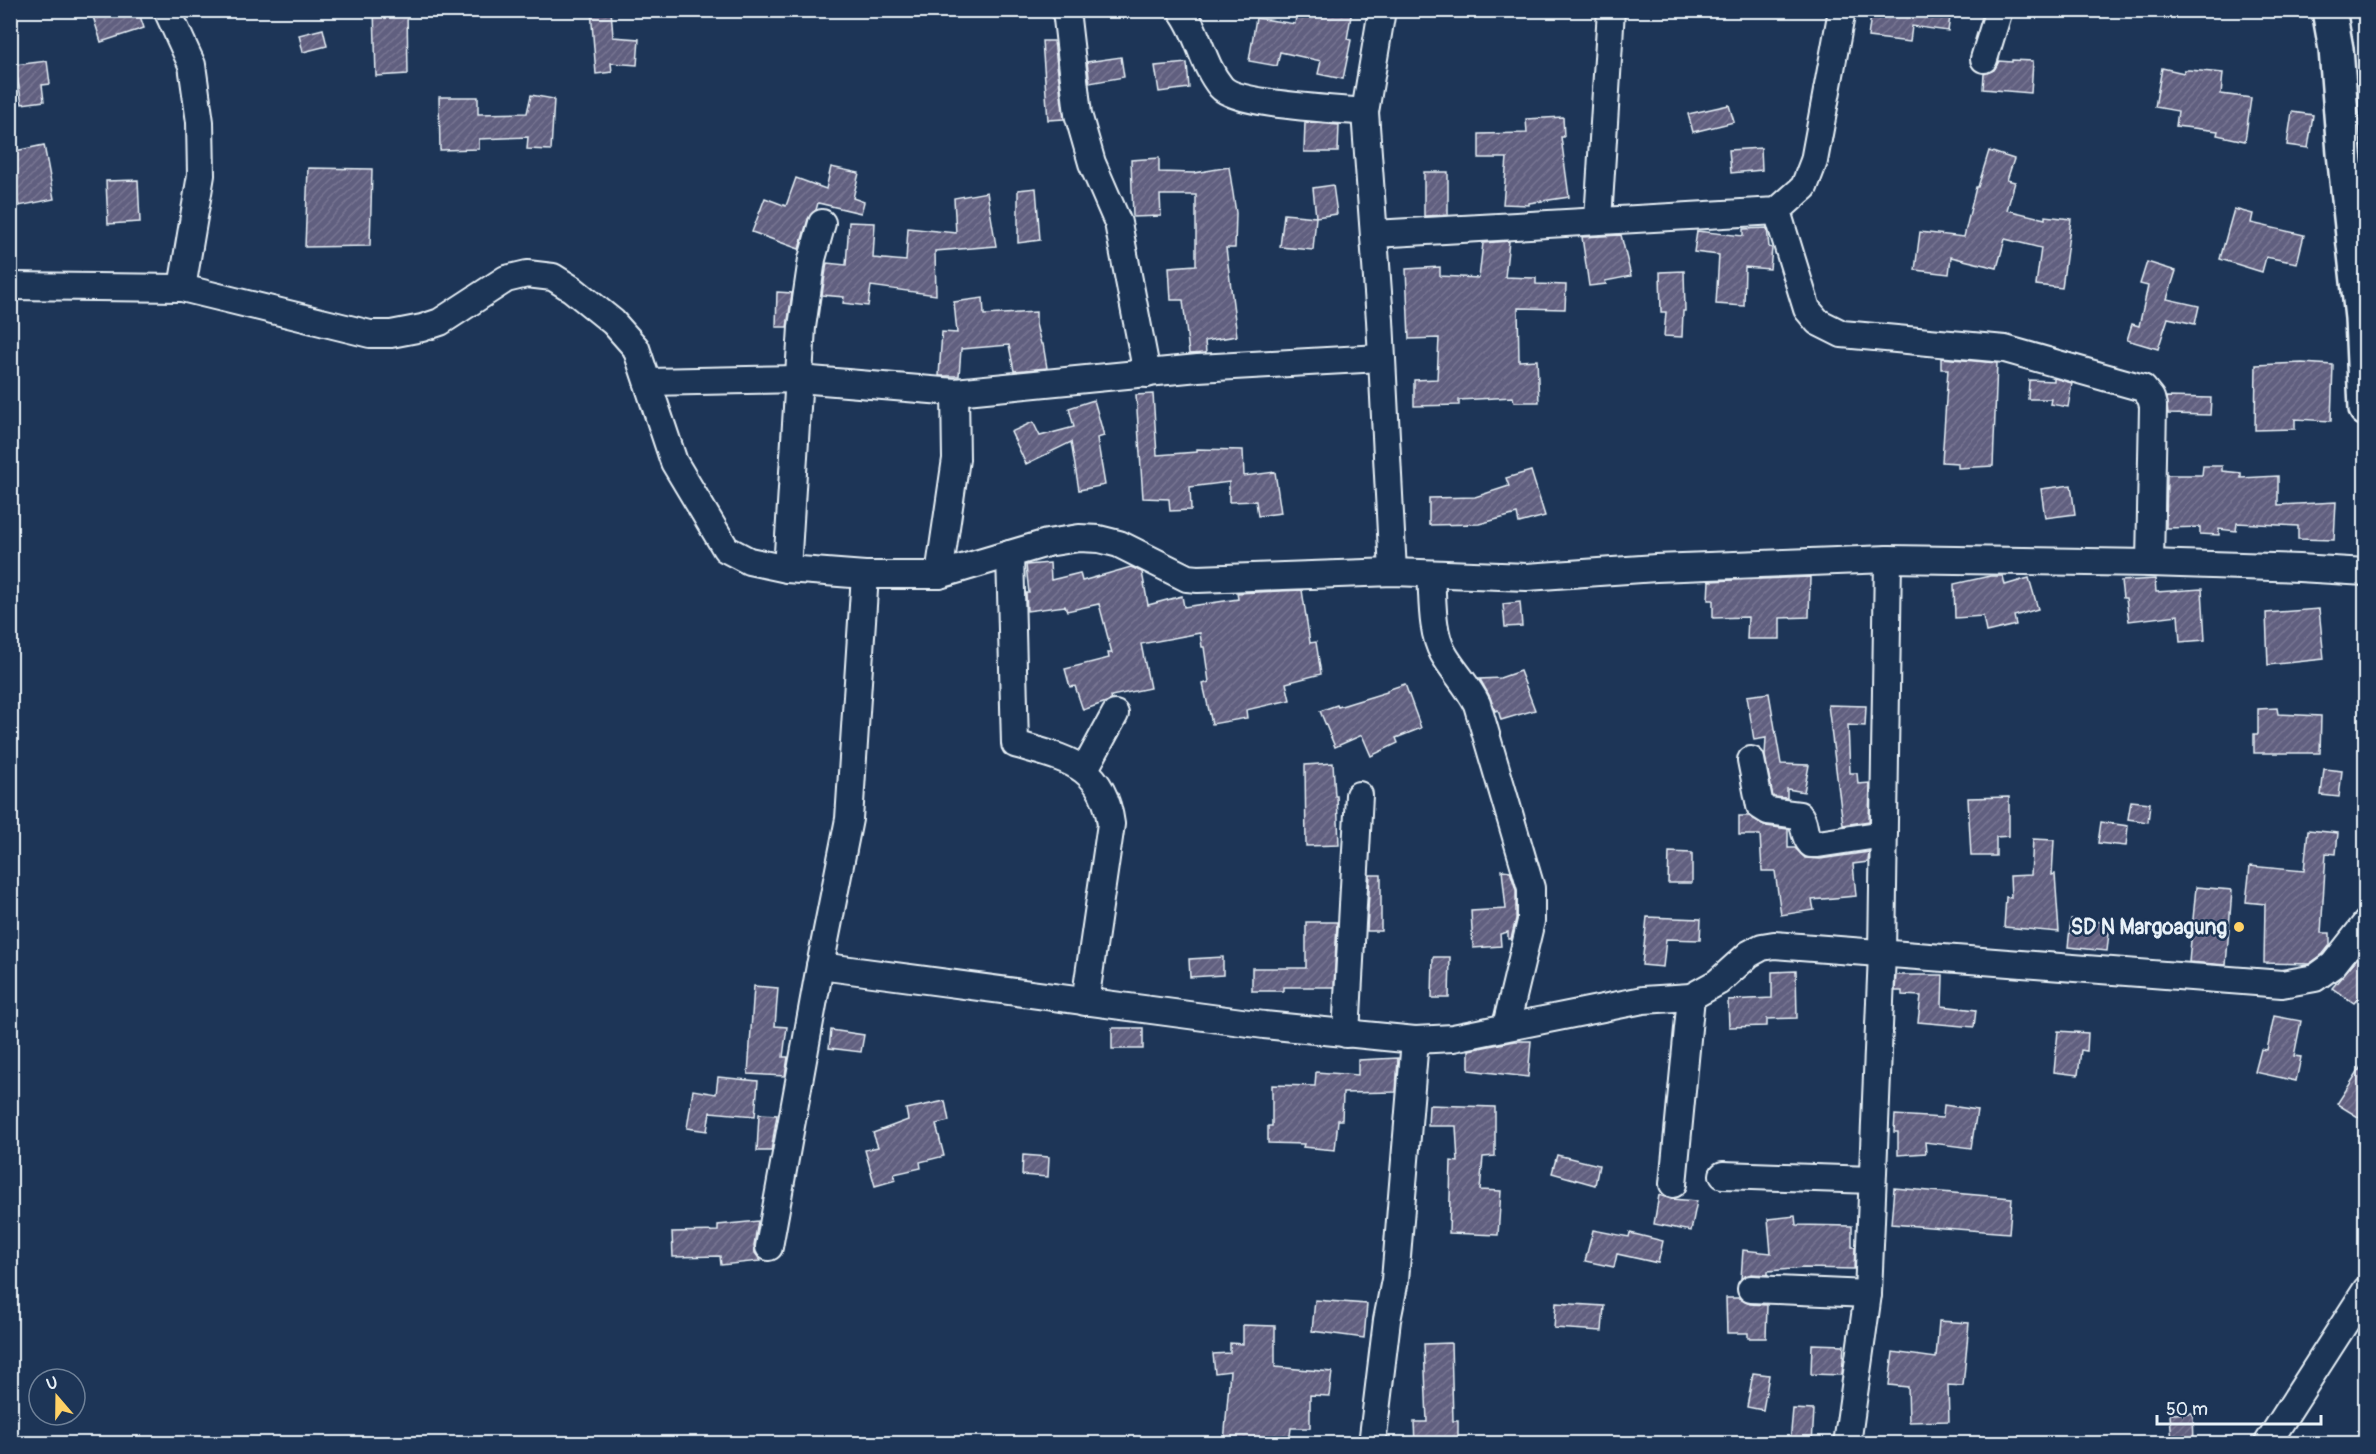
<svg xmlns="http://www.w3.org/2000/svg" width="2376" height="1454" font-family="Pangolin,sans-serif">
<defs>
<pattern id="building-hatch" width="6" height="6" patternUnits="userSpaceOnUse" patternTransform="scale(1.5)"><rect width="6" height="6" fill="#615f7f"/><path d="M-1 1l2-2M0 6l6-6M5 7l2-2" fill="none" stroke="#787692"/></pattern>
</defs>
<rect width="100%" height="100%" fill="#1d3557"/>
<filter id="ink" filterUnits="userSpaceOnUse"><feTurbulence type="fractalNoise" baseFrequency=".0167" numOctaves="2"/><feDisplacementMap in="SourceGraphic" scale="12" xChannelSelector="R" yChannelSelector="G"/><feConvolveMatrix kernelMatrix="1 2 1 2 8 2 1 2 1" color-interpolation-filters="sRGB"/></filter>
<g filter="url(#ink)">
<g fill="url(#building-hatch)" stroke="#e8f1f8" stroke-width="1.5">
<path d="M 91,10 L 138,10 L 144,28 L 101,42 Z"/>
<path d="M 374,10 L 407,10 L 408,74 L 376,76 Z"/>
<path d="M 591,10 L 611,10 L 613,37 L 639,39 L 637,65 L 611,63 L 612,72 L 596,74 Z"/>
<path d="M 1297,10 L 1352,10 L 1347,39 L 1351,40 L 1343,79 L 1318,74 L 1321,61 L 1280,52 L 1277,66 L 1249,61 L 1256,18 L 1295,24 Z"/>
<path d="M 1880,10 L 1951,10 L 1948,31 L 1912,26 L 1910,42 L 1868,37 L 1871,15 L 1879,16 Z"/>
<path d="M 323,29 L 327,46 L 303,52 L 299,35 Z"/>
<path d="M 1042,41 L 1054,41 L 1064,119 L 1048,120 Z"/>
<path d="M 1121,57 L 1124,77 L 1090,83 L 1087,62 Z"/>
<path d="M 2012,60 L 2033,61 L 2031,93 L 1983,89 L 1984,74 L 1994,70 L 1999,61 L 2012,62 Z"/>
<path d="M 47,61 L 50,84 L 42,85 L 44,101 L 22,104 L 15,65 Z"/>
<path d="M 1187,63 L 1189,88 L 1159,92 L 1155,66 Z"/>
<path d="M 2162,68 L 2184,73 L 2184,70 L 2189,70 L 2223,73 L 2221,94 L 2251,98 L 2245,141 L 2217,135 L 2218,131 L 2176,126 L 2178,111 L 2155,107 Z"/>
<path d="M 531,95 L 554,99 L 551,150 L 527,149 L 528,137 L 479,139 L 479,149 L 440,150 L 439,97 L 478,97 L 478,114 L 527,113 Z"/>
<path d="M 1729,105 L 1734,122 L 1693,132 L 1688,114 Z"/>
<path d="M 2292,112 L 2313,115 L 2308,148 L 2287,145 Z"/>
<path d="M 1563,117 L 1564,137 L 1561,137 L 1569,197 L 1529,203 L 1529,205 L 1503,204 L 1507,158 L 1479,158 L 1479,134 L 1527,133 L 1526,119 Z"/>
<path d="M 1305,122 L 1339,125 L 1338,152 L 1304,152 Z"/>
<path d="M 44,145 L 54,199 L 19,206 L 17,199 L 10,200 L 10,152 Z"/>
<path d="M 1761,148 L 1762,170 L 1731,173 L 1729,150 Z"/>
<path d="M 1989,151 L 2014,159 L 2007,180 L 2015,182 L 2007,210 L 2045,219 L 2045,216 L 2071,219 L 2062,288 L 2036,285 L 2041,248 L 2005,239 L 1997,268 L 1951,257 L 1949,274 L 1915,270 L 1920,232 L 1964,237 L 1976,187 L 1978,187 Z"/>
<path d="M 1159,158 L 1159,172 L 1194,173 L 1229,167 L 1236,213 L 1235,248 L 1226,248 L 1237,336 L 1205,341 L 1206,353 L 1189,354 L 1183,300 L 1171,300 L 1169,267 L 1196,265 L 1196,195 L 1160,195 L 1161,216 L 1133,217 L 1131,160 Z"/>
<path d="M 831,167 L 859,173 L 853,198 L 864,202 L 861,213 L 818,203 L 816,210 L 808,219 L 799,249 L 752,232 L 765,198 L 786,206 L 796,178 L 826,189 Z"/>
<path d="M 308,168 L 372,169 L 370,246 L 305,247 Z"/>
<path d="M 1424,172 L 1448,172 L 1448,215 L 1424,216 Z"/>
<path d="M 138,180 L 140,222 L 108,224 L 106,181 Z"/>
<path d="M 1333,185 L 1337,214 L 1316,217 L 1313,188 Z"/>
<path d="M 1036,188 L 1040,240 L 1018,243 L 1018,190 Z"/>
<path d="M 987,192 L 996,246 L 935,251 L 936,295 L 871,286 L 868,306 L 843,303 L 844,297 L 822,295 L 827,263 L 846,265 L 849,222 L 875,223 L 873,258 L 906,261 L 908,228 L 956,233 L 954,198 Z"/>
<path d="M 2234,209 L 2253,214 L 2251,223 L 2304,235 L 2297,263 L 2266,257 L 2262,272 L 2220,259 Z"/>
<path d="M 1284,214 L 1316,217 L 1313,250 L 1280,247 Z"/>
<path d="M 1767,228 L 1769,247 L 1772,248 L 1770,269 L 1745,267 L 1744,306 L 1716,304 L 1719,255 L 1694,252 L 1697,231 L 1743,236 L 1743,229 Z"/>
<path d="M 1621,235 L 1631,276 L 1605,281 L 1606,284 L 1589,286 L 1582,237 Z"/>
<path d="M 1509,241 L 1505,277 L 1536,278 L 1536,284 L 1566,285 L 1565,309 L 1518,308 L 1519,361 L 1537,360 L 1539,402 L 1514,402 L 1513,397 L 1459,400 L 1459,405 L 1414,406 L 1414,380 L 1437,379 L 1439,338 L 1409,339 L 1406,269 L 1440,267 L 1440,276 L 1479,278 L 1483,243 Z"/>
<path d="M 2147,262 L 2176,271 L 2167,299 L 2199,306 L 2195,324 L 2168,318 L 2158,349 L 2127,340 L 2132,324 L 2139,326 L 2148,286 L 2140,284 Z"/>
<path d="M 1684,271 L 1685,311 L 1683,311 L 1682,337 L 1664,336 L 1666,312 L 1661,312 L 1660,272 Z"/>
<path d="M 777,292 L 792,293 L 787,327 L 776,327 Z"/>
<path d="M 983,298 L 984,315 L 1036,312 L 1036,324 L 1041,344 L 1043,344 L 1047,368 L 1014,371 L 1009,345 L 961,349 L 959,376 L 939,376 L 942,332 L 957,333 L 954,302 Z"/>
<path d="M 1941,358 L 1997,363 L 1993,466 L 1958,468 L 1958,463 L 1942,462 L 1948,369 L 1941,369 Z"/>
<path d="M 2302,363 L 2333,365 L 2331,421 L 2295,419 L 2295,429 L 2255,430 L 2256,365 Z"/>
<path d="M 2054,378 L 2072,383 L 2068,407 L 2050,404 L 2051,399 L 2028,399 L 2029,380 L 2054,381 Z"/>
<path d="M 1153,394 L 1157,455 L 1197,452 L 1197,449 L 1243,450 L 1244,476 L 1275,472 L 1281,513 L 1258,516 L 1256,501 L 1229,502 L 1229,482 L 1190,487 L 1191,510 L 1170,511 L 1169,499 L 1143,498 L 1136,395 Z"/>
<path d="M 2166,397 L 2211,398 L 2210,415 L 2168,414 Z"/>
<path d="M 1094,400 L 1104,436 L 1097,438 L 1105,485 L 1079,490 L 1071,442 L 1026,464 L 1011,432 L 1033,422 L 1040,436 L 1074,427 L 1069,408 Z"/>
<path d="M 2203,466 L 2222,466 L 2222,471 L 2241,473 L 2241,478 L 2278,476 L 2278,505 L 2336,502 L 2334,540 L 2298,539 L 2298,526 L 2237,523 L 2236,531 L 2219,529 L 2219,535 L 2200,534 L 2200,527 L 2166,528 L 2167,475 L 2202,475 Z"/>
<path d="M 1531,471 L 1545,516 L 1519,523 L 1517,514 L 1479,524 L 1429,525 L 1429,498 L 1475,497 L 1509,486 L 1506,478 Z"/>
<path d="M 2071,485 L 2075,514 L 2045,518 L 2041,489 Z"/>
<path d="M 1050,563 L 1051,580 L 1080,573 L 1082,581 L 1131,567 L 1142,572 L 1148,605 L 1182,596 L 1184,607 L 1238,599 L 1237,593 L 1302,590 L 1310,643 L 1316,642 L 1321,674 L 1286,683 L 1290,700 L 1246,710 L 1247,718 L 1212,724 L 1203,684 L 1209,682 L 1204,647 L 1202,647 L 1200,633 L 1141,644 L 1150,688 L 1111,696 L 1112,700 L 1083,710 L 1075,686 L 1070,687 L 1065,669 L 1109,658 L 1108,653 L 1112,653 L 1099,604 L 1067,611 L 1065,606 L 1027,611 L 1026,593 L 1029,593 L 1026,565 Z"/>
<path d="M 1990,576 L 2003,576 L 2005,585 L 2029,578 L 2038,609 L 2014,616 L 2016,625 L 1986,632 L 1983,616 L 1955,618 L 1954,584 Z"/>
<path d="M 1810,577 L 1809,617 L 1780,618 L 1780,639 L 1747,639 L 1748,617 L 1713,618 L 1713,600 L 1708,600 L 1709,581 Z"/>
<path d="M 2155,579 L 2156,592 L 2202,589 L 2205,640 L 2180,642 L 2178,615 L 2129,621 L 2126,598 L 2123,598 L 2121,581 Z"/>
<path d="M 1520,602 L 1522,626 L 1505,627 L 1503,604 Z"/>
<path d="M 2319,609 L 2324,659 L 2268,665 L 2266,613 Z"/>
<path d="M 1520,671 L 1535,710 L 1501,720 L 1498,710 L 1495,711 L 1490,697 L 1480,679 L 1500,678 Z"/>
<path d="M 1405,684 L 1421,728 L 1396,738 L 1398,743 L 1371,756 L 1362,735 L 1335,747 L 1320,711 L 1337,705 L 1338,707 L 1387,692 L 1387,690 Z"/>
<path d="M 1769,693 L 1781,764 L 1809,765 L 1804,792 L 1787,789 L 1787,798 L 1773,797 L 1765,756 L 1766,738 L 1754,740 L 1747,696 Z"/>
<path d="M 1828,705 L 1866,706 L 1865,726 L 1848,725 L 1850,773 L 1857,773 L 1858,784 L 1870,783 L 1869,821 L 1843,825 Z"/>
<path d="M 2277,708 L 2278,714 L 2321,716 L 2320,753 L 2254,753 L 2254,734 L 2258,734 L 2258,709 Z"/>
<path d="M 1333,763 L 1335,796 L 1337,796 L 1339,845 L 1306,846 L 1305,765 Z"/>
<path d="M 2324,769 L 2342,771 L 2339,797 L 2321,795 Z"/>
<path d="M 2009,797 L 2009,836 L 1996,837 L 1996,856 L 1971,856 L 1968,798 Z"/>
<path d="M 2131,801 L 2150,803 L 2148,822 L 2128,819 Z"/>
<path d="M 1739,816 L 1749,816 L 1766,826 L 1788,829 L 1788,848 L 1795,848 L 1805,858 L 1820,859 L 1869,852 L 1868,862 L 1853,864 L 1856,896 L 1812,900 L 1814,910 L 1781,915 L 1775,871 L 1762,871 L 1760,835 L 1739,835 Z"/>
<path d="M 2101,822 L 2128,826 L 2126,846 L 2098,843 Z"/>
<path d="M 2308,830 L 2338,833 L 2336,854 L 2326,853 L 2321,933 L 2330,933 L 2330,945 L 2323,954 L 2309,964 L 2264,963 L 2265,904 L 2246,902 L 2250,866 L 2304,871 Z"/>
<path d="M 2033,839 L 2054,840 L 2052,875 L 2055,874 L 2059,932 L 2004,927 L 2006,897 L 2011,898 L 2010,876 L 2031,875 Z"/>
<path d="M 1669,852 L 1692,853 L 1692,883 L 1668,883 Z"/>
<path d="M 1502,870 L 1510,871 L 1516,890 L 1516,919 L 1511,939 L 1508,939 L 1508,932 L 1500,934 L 1501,946 L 1473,948 L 1471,911 L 1506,909 Z"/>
<path d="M 1370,875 L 1381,875 L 1381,931 L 1367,931 Z"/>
<path d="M 2196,887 L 2232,890 L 2226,965 L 2189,962 Z"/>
<path d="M 1647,917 L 1701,919 L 1700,940 L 1666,939 L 1663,967 L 1642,965 Z"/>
<path d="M 2071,919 L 2110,923 L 2107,951 L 2068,947 Z"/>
<path d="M 1306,922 L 1337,922 L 1334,987 L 1284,987 L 1284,991 L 1252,991 L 1252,968 L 1306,968 Z"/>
<path d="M 2366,948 L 2366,1003 L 2358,998 L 2354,1003 L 2332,988 Z"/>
<path d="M 1223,957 L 1223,975 L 1190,977 L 1189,959 Z"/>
<path d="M 1433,957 L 1450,957 L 1449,998 L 1432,998 Z"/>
<path d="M 1796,971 L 1797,1018 L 1767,1019 L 1767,1026 L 1729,1027 L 1728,1000 L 1772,998 L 1772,972 Z"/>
<path d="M 1896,975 L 1943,975 L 1942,1006 L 1976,1010 L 1974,1027 L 1918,1022 L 1921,996 L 1902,995 L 1902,991 L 1895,991 Z"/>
<path d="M 754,986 L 778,988 L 775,1026 L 787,1027 L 783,1057 L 788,1057 L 785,1076 L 748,1074 Z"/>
<path d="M 2274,1016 L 2301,1021 L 2294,1056 L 2301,1057 L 2296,1081 L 2255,1072 L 2261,1049 L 2267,1050 Z"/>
<rect x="1112" y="1028" width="31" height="21"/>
<path d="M 831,1030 L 864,1035 L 861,1052 L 829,1048 Z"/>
<path d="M 2058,1031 L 2088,1033 L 2087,1051 L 2081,1050 L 2078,1075 L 2054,1072 Z"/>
<path d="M 1515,1041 L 1531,1041 L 1528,1077 L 1469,1070 L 1469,1050 Z"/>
<path d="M 1398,1058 L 1396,1092 L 1343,1093 L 1342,1120 L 1338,1120 L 1335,1150 L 1303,1147 L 1304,1144 L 1268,1143 L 1268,1126 L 1272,1126 L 1272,1085 L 1315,1086 L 1316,1072 L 1358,1075 L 1358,1060 Z"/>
<path d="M 2366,1059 L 2366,1122 L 2337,1104 Z"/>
<path d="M 718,1077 L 758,1081 L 755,1116 L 710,1112 L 707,1131 L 687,1128 L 693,1090 L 716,1094 Z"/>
<path d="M 945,1101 L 949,1121 L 936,1124 L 944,1156 L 920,1162 L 921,1168 L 894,1174 L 896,1180 L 875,1186 L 865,1150 L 878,1147 L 873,1133 L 908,1120 L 906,1109 Z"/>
<path d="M 1429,1105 L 1495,1107 L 1495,1156 L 1483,1157 L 1480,1190 L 1501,1191 L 1498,1235 L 1449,1233 L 1451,1161 L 1458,1162 L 1456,1126 L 1428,1126 Z"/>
<path d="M 1944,1105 L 1977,1110 L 1971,1148 L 1925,1142 L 1926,1153 L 1898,1155 L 1898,1132 L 1894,1132 L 1895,1115 L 1943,1118 Z"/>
<path d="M 759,1114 L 777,1115 L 771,1151 L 757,1151 Z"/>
<path d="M 1023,1155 L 1049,1157 L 1048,1177 L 1022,1175 Z"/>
<path d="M 1557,1155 L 1599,1165 L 1595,1185 L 1552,1173 Z"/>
<path d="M 1894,1188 L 2012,1198 L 2009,1233 L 1891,1224 Z"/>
<path d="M 1659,1195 L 1671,1199 L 1697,1201 L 1691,1231 L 1654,1224 Z"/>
<path d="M 1795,1216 L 1796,1225 L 1852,1226 L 1852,1247 L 1855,1247 L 1854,1269 L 1804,1268 L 1768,1271 L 1768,1275 L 1751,1274 L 1741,1279 L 1743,1250 L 1771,1253 L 1768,1219 Z"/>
<path d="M 758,1221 L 754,1245 L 755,1253 L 761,1261 L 721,1265 L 720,1256 L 673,1257 L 672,1232 L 718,1231 L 718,1225 Z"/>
<path d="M 1593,1230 L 1629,1237 L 1630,1233 L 1663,1241 L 1658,1263 L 1617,1254 L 1614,1267 L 1585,1261 Z"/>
<path d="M 1726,1298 L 1739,1298 L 1750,1304 L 1767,1305 L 1766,1338 L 1748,1338 L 1748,1333 L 1727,1333 Z"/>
<path d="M 1315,1300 L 1367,1304 L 1364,1338 L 1312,1331 Z"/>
<path d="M 1556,1303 L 1604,1306 L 1602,1331 L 1554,1328 Z"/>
<path d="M 1939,1321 L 1969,1323 L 1963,1386 L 1948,1385 L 1949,1421 L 1909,1422 L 1908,1387 L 1889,1385 L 1893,1352 L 1936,1358 Z"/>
<path d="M 1243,1325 L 1275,1326 L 1275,1367 L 1332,1372 L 1329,1396 L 1310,1395 L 1310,1428 L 1291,1428 L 1289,1443 L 1224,1443 L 1230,1371 L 1215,1373 L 1213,1354 L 1230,1353 L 1230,1343 L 1243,1344 Z"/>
<path d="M 1451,1343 L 1453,1421 L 1458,1421 L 1458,1442 L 1415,1443 L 1414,1422 L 1427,1422 L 1424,1344 Z"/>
<path d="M 1812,1344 L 1844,1345 L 1842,1375 L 1811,1374 Z"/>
<path d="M 1753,1373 L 1769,1375 L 1763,1410 L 1747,1407 Z"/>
<path d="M 1793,1409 L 1814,1410 L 1812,1443 L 1790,1443 Z"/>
<path d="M 2193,1413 L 2194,1443 L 2172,1443 L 2170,1414 Z"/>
</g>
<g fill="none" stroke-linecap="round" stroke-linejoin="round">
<g stroke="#e8f1f8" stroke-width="30">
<g id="minor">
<path d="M 167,10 L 192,65 L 200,122 L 201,175 L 182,288"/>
<path d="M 1066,10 L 1078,114 L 1092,163 L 1118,223 L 1147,374"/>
<path d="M 1181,10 C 1199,33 1202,64 1221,87 C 1236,105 1338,109 1365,112"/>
<path d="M 1382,10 L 1365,112 L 1380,320 L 1393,572"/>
<path d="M 1984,59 L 1999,10"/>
<path d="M 1777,211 L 1807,309 L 1818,322 L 1842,334 L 2005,349 L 2143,388 L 2151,398 L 2153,406 L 2150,563"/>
<path d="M 1598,220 L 1611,10"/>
<path d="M 1374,234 L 1777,211 L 1804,187 L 1814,161 L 1842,10"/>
<path d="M 10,286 L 182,288 L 370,334 L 391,334 L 422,328 L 440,322 L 506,279 L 527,274 L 553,277 L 572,289 L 613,322 L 636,348 L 674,462 L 726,549 L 749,561 L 787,569 L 865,575 L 939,575 L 1047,543 L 1079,538 L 1099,539 L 1119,544 L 1187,578 L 1198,579 L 1393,572 L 1527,577 L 1656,568 L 1888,559 L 2150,563 L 2299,568 L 2366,572"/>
<path d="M 648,382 L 799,379 L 955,392 L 1198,368 L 1381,358"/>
<path d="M 1010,554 L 1015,744 C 1066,759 1103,764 1111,824 L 1085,1002"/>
<path d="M 787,569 L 802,327 L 812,259 L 822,223"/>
<path d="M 865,575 L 849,819 L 820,966 L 1264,1025 L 1415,1040 L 1395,1280 L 1387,1320 L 1372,1444"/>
<path d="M 939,575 L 956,459 L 955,392"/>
<path d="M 1431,575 C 1433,599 1431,631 1443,653 C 1453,671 1467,684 1477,704 L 1531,888 L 1531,921 L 1506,1026"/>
<path d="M 1751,760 L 1760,806 L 1768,811 L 1799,815 C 1807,824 1801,833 1811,844 L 1818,844 L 1884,834"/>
<path d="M 1085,769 L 1115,714"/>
<path d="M 1346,1034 L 1359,795"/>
<path d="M 1415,1040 L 1453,1038 L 1643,1000 L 1691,997 L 1718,982 L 1749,954 L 1762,947 L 1774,945 L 2282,984 L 2315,978 L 2333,965 L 2366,923"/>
<path d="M 1723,1175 L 1872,1180"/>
<path d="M 1673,1184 L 1691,997"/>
<path d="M 769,1247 L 820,966"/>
<path d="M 1751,1289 L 1868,1294"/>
<path d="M 1847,1444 L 1868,1294 L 1882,953 L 1888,559"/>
<path d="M 2267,1444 L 2366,1290"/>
</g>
</g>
<g stroke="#e8f1f8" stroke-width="38">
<path id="secondary" d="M 2329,10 L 2336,49 L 2344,153 L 2362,318 L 2366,409"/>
</g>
<use href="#minor" stroke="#1d3557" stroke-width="26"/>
<use href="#secondary" stroke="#1d3557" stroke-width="33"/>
</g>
</g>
<circle fill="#ffd166" stroke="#1d3557" stroke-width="2" cx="2239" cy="927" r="6"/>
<g text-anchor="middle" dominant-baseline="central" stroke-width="5" stroke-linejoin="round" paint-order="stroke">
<g font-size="21" font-weight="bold" fill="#e8f1f8" stroke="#1d3557" text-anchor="end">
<text x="2227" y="927">SD N Margoagung</text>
</g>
</g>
<rect width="2376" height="1454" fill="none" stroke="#1d3557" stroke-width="36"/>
<rect x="18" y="18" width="2340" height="1418" fill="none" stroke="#e8f1f8" stroke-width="2" filter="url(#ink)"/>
<g transform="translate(57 1397) rotate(340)"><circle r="28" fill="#1d3557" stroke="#6e8097" stroke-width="1.5"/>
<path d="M0-4.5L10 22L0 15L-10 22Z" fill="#ffd166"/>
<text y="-9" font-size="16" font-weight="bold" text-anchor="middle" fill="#e8f1f8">U</text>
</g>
<path d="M2157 1415v9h164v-9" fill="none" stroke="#e8f1f8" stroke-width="3"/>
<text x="2166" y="1415" font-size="18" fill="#e8f1f8" stroke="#1d3557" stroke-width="4.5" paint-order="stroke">50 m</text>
</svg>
